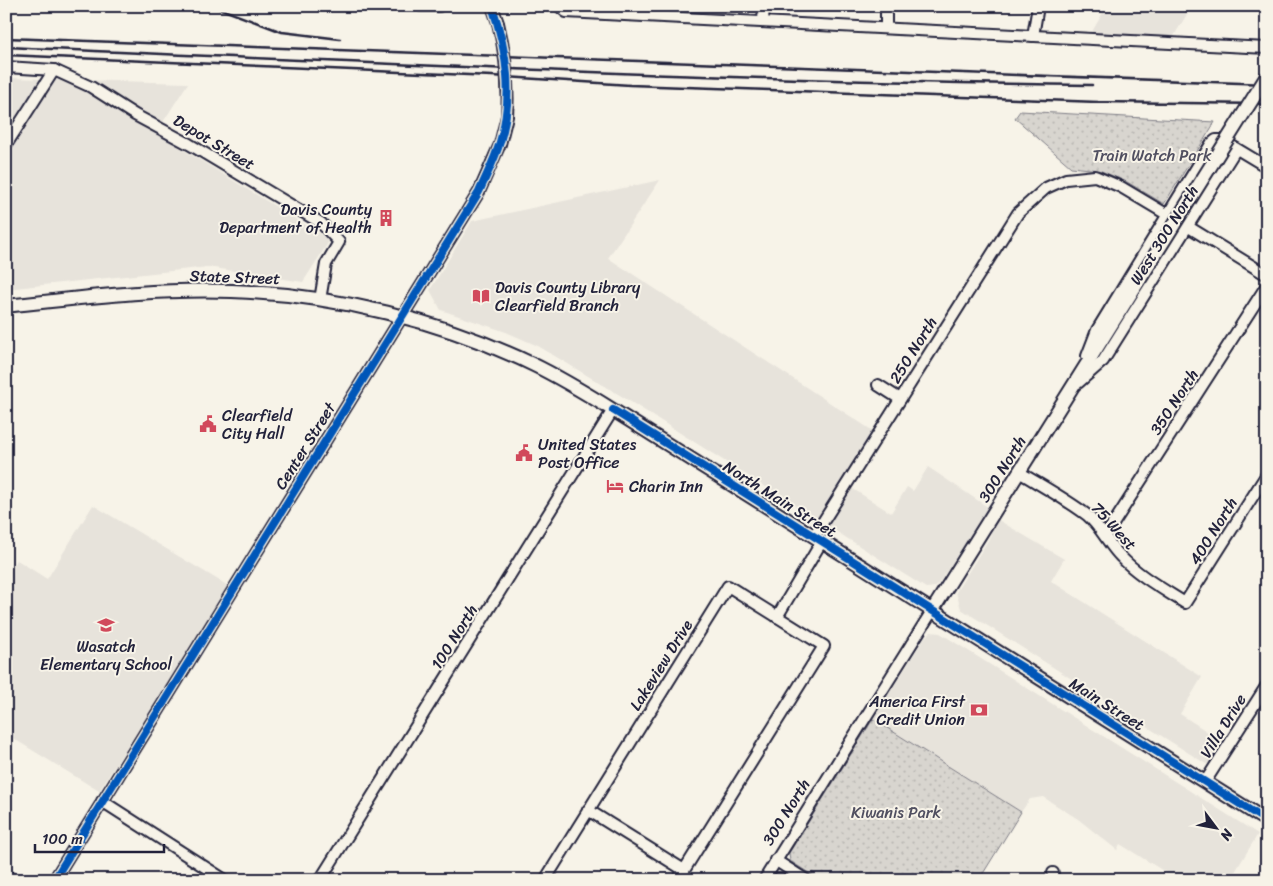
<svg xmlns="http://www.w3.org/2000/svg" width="1273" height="886" font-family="Sriracha,sans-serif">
<defs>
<pattern id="park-dots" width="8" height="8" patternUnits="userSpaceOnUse" patternTransform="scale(1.25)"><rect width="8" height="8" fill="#d8d5cf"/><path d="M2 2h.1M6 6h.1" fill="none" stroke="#b9b7b3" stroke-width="1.8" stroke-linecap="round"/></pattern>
</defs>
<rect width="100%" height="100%" fill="#f7f3e8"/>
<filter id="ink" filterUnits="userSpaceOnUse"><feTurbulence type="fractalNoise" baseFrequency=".02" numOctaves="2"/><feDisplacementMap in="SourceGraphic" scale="10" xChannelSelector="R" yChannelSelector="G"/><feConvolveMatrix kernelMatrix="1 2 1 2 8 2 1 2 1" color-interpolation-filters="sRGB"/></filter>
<g filter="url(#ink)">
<g fill="#e7e3db">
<path d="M 1107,6 L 1192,6 L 1172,39 L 1090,35 Z"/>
<path d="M 6,78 L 188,83 L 156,133 L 330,240 L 303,282 L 208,267 L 6,289 Z"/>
<path d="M 660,180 L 608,258 L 873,431 L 842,482 L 891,513 L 907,487 L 913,491 L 928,467 L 989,508 L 936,587 L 926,588 L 623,397 L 538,346 L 506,332 L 441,310 L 430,290 L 472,221 Z"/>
<path d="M 93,505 L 230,587 L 99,791 L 6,734 L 6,578 L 17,560 L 47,579 Z"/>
<path d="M 995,518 L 1064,559 L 1051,581 L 1202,677 L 1180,714 L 1225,743 L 1213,762 L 1206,764 L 961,609 L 956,592 L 990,537 Z"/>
<path d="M 931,632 L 940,633 L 1258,834 L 1230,880 L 1178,880 L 1120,844 L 1117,850 L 1078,819 L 1043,797 L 1030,799 L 1021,812 L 873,719 L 925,637 Z"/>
</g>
<g fill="url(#park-dots)" stroke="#7d7c85">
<path d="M 1020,111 L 1215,122 L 1164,204 L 1127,182 L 1099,170 L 1071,167 L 1015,118 Z"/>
<path d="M 873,719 L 1021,812 L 979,880 L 820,880 L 790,861 L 789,853 Z"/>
</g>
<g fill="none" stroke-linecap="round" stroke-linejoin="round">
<g stroke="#22223b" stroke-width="14">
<g id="minor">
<path d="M 421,6 L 439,6"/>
<path d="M 492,6 L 498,23"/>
<path d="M 559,6 L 566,12 L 1267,48"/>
<path d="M 763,21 L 764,6"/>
<path d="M 886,28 L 886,6"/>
<path d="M 1033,36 L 1038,6"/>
<path d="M 6,67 L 54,70 L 91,87 L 135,115 L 189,144 L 321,223 L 339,242 L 326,264 L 320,300"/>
<path d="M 6,145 L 54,70"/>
<path d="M 1187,226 L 1267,275"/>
<path d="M 1087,356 L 1097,330 L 1211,144 L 1216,140 L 1222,140 L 1267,167"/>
<path d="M 1078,383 L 1103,361 L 1236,149"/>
<path d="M 878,385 L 900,399"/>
<path d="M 1019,472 C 1042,486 1066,499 1087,515 C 1101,527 1108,544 1121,557 C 1139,576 1163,589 1185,603 L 1267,474"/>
<path d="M 1106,535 L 1267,285"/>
<path d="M 814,536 L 1018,213 L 1046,188 L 1066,179 L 1095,176 L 1121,187 L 1168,215"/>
<path d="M 777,617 L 822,541"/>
<path d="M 1205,782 L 1267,685"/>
<path d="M 102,801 L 225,880"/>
<path d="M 588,810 L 684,870"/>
<path d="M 775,860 L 806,880"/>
<path d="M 1053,873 L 1053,880"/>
<path d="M 6,875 L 14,880"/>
<path d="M 54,880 L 479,192 L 500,144 L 507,116"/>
<path d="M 320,880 L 613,410"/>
<path d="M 545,880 L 728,586 L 824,646 L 678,880"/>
<path d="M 764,880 L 932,611"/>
</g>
</g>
<g stroke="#22223b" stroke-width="16">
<g id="major">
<path d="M 6,306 C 81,298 157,288 232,291 C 335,295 441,320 534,365 C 561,378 587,394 613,410 L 1267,821"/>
<path d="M 932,611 L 1140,279"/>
</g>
</g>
<use href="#minor" stroke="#f7f3e8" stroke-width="10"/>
<use href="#major" stroke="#f7f3e8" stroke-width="12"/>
<g stroke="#22223b" stroke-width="2.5">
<path d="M 213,6 L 282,32 L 340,39"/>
<path d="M 6,38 L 1267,84"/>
<path d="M 6,47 C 368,63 730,81 1092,85"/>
<path d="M 6,55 L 492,76 L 630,85 L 1098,102 L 1267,104"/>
</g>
<g stroke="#22223b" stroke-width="14" stroke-linecap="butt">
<path id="minor-bridge" d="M 498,23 C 506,55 509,84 507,116"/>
</g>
<g stroke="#22223b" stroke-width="16" stroke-linecap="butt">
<path id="major-bridge" d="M 1140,279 L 1267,76"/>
</g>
<use href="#minor-bridge" stroke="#f7f3e8" stroke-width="10"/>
<use href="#major-bridge" stroke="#f7f3e8" stroke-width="12"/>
<g stroke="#f7f3e8" stroke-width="11">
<g id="cycleway">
<path d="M 613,410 L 1267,821"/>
<path d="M 54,880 L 479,192 C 486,176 495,159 500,142 C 514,96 507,51 492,6"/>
</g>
</g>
<use href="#cycleway" stroke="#0057b8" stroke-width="8"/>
</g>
</g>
<defs>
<g id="building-bare" transform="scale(1.35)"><path d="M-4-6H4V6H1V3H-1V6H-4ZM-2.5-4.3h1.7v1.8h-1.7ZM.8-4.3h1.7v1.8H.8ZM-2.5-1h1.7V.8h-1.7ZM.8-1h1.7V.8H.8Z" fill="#d1495b" stroke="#f7f3e8" stroke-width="2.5" paint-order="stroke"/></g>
<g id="library-bare" transform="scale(1.35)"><path d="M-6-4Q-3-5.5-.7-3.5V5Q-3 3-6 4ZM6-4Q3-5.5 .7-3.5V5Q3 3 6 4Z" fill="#d1495b" stroke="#f7f3e8" stroke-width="2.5" paint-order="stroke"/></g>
<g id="civic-bare" transform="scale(1.35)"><path d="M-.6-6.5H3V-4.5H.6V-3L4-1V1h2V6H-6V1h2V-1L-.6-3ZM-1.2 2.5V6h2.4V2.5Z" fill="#d1495b" stroke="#f7f3e8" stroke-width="2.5" paint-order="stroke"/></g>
<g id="hotel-bare" transform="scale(1.35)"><path d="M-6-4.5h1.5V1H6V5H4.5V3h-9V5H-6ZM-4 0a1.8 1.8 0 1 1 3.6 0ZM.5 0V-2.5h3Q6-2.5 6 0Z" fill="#d1495b" stroke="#f7f3e8" stroke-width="2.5" paint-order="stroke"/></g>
<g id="school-bare" transform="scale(1.35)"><path d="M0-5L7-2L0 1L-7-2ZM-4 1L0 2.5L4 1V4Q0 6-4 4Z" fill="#d1495b" stroke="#f7f3e8" stroke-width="2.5" paint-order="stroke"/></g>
<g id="bank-bare" transform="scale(1.35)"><path d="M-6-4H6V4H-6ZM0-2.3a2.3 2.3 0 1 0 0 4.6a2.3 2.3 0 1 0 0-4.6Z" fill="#d1495b" stroke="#f7f3e8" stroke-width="2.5" paint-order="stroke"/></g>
</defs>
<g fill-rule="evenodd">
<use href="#building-bare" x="386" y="218"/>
<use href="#library-bare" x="481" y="296"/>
<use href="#civic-bare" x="208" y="424"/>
<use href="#civic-bare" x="524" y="453"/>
<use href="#hotel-bare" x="615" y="486"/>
<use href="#school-bare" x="106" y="625"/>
<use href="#bank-bare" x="979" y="710"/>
</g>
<g text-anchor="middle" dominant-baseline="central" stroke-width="4" stroke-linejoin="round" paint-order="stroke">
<g font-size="16" fill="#22223b" stroke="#f7f3e8">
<text transform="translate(214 142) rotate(31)">Depot Street</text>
<text transform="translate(1164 235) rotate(-58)">West 300 North</text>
<text transform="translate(235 277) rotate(2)">State Street</text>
<text transform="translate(913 350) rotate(-58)">250 North</text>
<text transform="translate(1174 402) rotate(-57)">350 North</text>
<text transform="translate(305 446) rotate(-58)">Center Street</text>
<text transform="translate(1002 469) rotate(-58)">300 North</text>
<text transform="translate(780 499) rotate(32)">North Main Street</text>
<text transform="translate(1114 526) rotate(48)">75 West</text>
<text transform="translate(1213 531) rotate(-58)">400 North</text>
<text transform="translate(454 637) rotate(-58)">100 North</text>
<text transform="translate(661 665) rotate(-58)">Lakeview Drive</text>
<text transform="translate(1107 704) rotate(32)">Main Street</text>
<text transform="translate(1223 726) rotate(-58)">Villa Drive</text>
<text transform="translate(786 812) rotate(-58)">300 North</text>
</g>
<g font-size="16" fill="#504f60" stroke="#f7f3e8">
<text x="1152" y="155">Train Watch Park</text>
<text x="896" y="812">Kiwanis Park</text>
</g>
<g font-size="16" fill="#22223b" stroke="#f7f3e8" text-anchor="start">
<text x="372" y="209" text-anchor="end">Davis County<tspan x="372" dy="18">Department of Health</tspan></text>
<text x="495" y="287">Davis County Library<tspan x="495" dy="18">Clearfield Branch</tspan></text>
<text x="222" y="415">Clearfield<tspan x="222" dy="18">City Hall</tspan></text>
<text x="538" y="444">United States<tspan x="538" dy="18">Post Office</tspan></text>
<text x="629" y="486">Charin Inn</text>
<text x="106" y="646" text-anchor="middle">Wasatch<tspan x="106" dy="18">Elementary School</tspan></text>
<text x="965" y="701" text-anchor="end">America First<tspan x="965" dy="18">Credit Union</tspan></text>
</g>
</g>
<rect width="1273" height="886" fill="none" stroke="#f7f3e8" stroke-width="25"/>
<rect x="12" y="12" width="1248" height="861" fill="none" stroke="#22223b" stroke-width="2" filter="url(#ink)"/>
<g transform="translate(1216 828) rotate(122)" stroke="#f7f3e8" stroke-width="4" paint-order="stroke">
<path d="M0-4L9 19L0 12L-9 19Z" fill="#22223b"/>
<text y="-8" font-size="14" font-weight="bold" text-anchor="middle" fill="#22223b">N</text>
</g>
<path d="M35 844v8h129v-8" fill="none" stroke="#22223b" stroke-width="2.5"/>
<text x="42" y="844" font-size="15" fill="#22223b" stroke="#f7f3e8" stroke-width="4" paint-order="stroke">100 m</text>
</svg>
